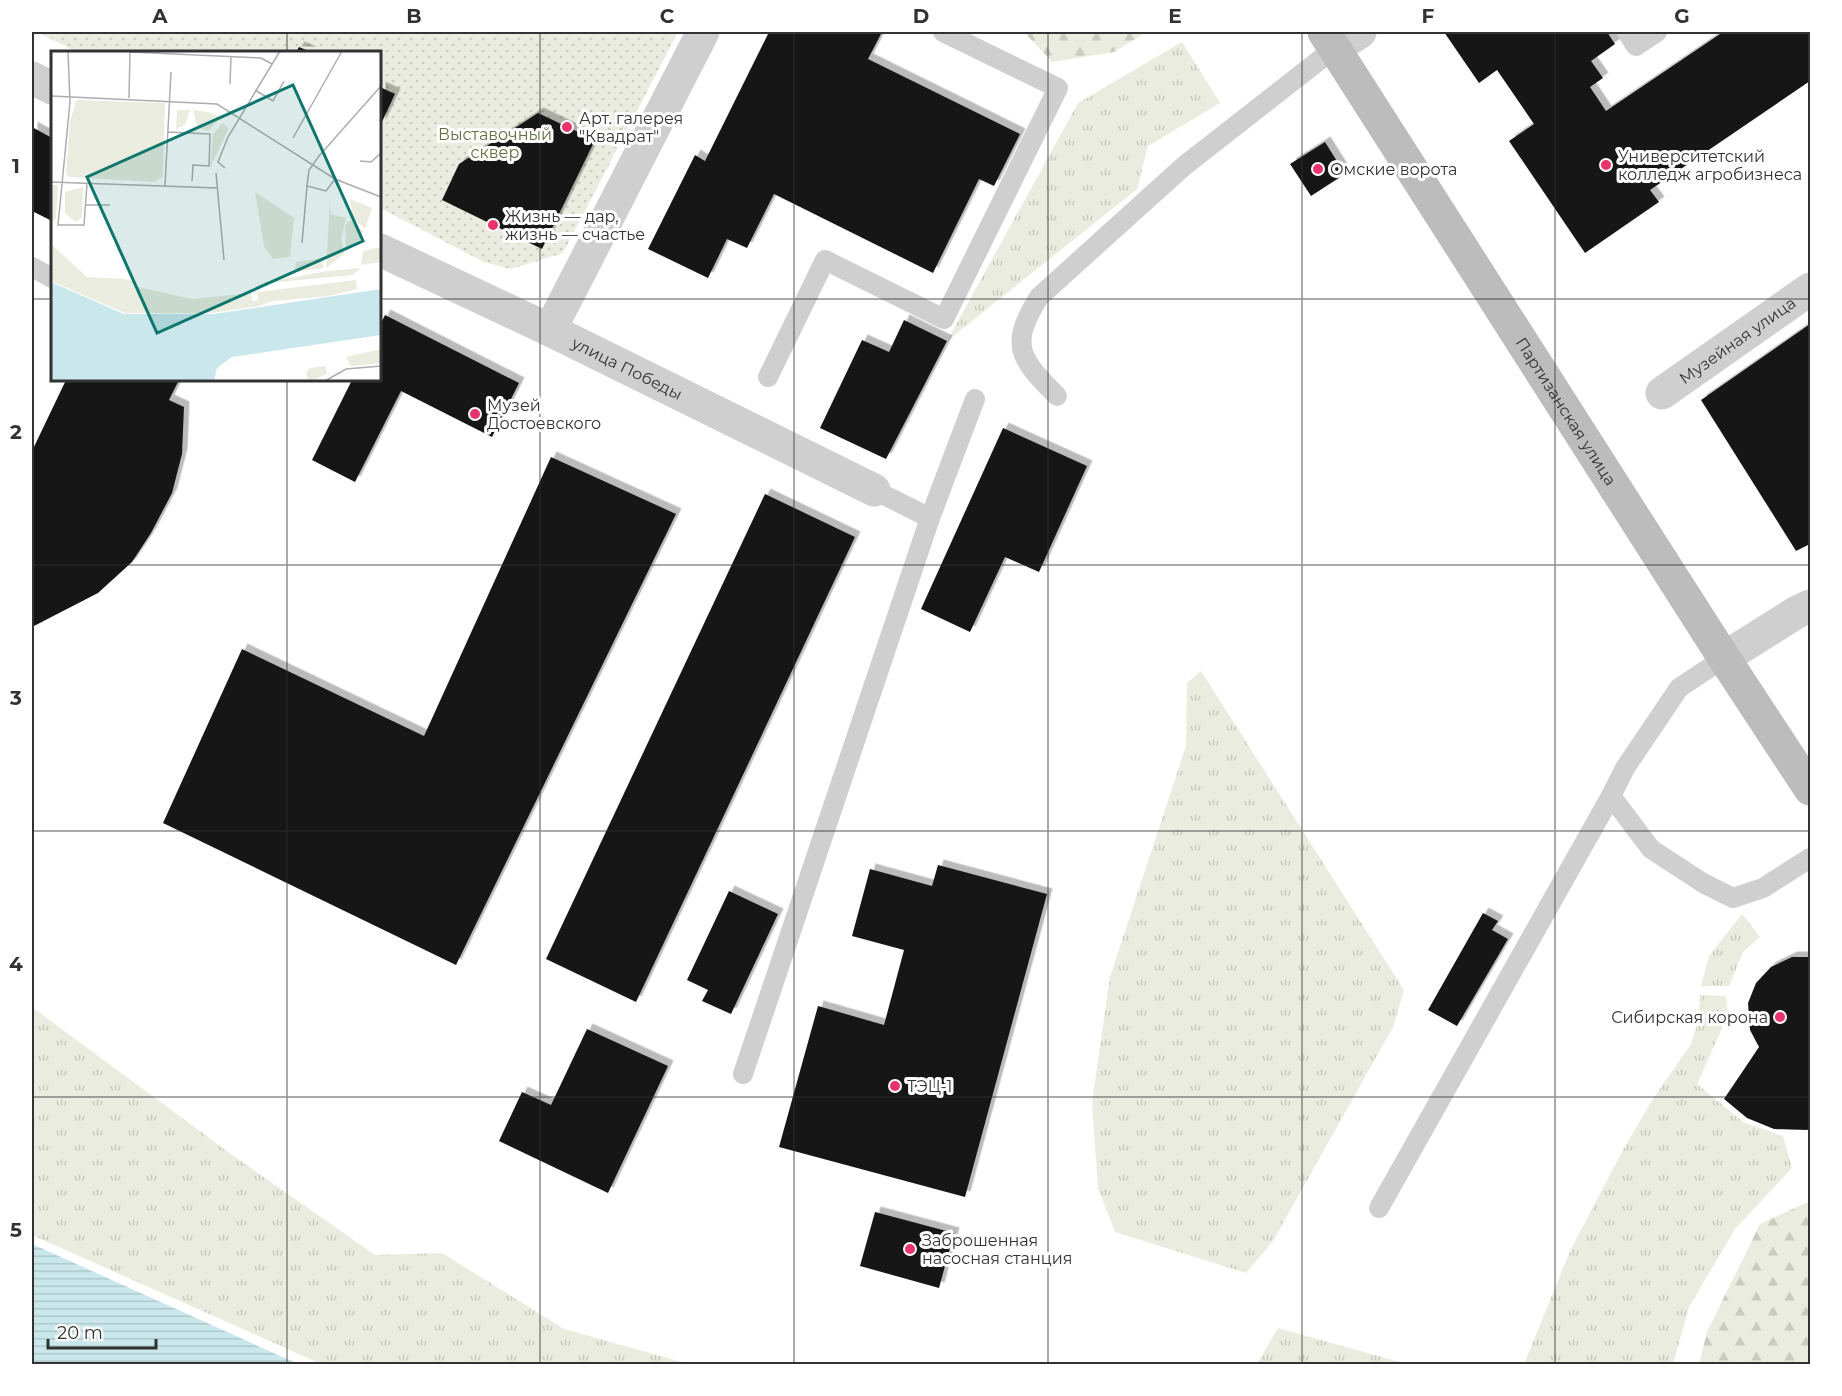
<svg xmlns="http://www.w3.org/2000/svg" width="1842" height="1396" font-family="Montserrat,sans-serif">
<defs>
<pattern id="grass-tufts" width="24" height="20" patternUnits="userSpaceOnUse" patternTransform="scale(1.5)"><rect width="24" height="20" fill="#e9ecde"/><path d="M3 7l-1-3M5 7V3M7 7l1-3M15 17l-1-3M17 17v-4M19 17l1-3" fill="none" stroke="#c8cbbf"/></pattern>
<pattern id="forest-firs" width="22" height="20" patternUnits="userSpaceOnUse" patternTransform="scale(1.5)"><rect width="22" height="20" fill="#e9ecde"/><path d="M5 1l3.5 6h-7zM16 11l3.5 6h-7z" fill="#c8cbbf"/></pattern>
<pattern id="park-dots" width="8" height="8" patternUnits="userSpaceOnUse" patternTransform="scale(1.5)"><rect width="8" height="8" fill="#e9ecde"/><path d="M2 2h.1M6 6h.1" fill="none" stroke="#c8cbbf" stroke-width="1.8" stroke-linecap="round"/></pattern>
<pattern id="water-rules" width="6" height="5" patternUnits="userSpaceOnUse" patternTransform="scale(1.5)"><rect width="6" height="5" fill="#cae7ec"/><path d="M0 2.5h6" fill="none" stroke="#aec7cb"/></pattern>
<filter id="shadow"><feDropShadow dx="5.5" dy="-5.5" stdDeviation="0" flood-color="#0004"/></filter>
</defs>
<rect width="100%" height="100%" fill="#fff"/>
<g fill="url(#grass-tufts)">
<path d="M 1182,42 L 1220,103 L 1148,146 L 1137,189 L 947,341 L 1078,103 Z"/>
<path d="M 1201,671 L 1404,990 L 1393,1027 L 1273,1241 L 1246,1273 L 1115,1232 L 1098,1188 L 1092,1103 L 1110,977 L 1186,746 L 1187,683 Z"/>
<path d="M 1742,914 L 1760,937 L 1743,952 L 1729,986 L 1701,986 L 1709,956 Z"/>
<path d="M 1700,995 L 1726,996 L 1728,1015 L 1697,1084 L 1743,1122 L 1783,1136 L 1792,1168 L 1735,1229 L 1689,1307 L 1673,1364 L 1524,1364 L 1571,1249 L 1624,1148 L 1653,1099 L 1691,1044 L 1699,1019 Z"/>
<path d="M 32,1007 L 228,1152 L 375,1255 L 442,1253 L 564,1329 L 689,1364 L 321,1364 L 32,1235 Z"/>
<path d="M 1278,1328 L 1407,1364 L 1257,1364 Z"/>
</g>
<g fill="url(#forest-firs)">
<path d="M 1024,32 L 1147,32 L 1114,52 L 1052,62 Z"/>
<path d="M 1810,1201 L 1810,1364 L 1699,1364 L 1707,1332 L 1760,1224 Z"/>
</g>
<path fill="url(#park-dots)" d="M 37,32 L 678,32 L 563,253 L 511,269 L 484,262 L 380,208 L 380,52 L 77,52 Z"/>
<path fill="url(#water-rules)" d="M 32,1244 L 298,1364 L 32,1364 Z"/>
<g fill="#191919" filter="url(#shadow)">
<path d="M 769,32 L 882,32 L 868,59 L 1020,134 L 994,186 L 979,179 L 933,273 L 774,194 L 747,248 L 727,239 L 708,278 L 648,249 L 695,155 L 705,161 Z"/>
<path d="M 1444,32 L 1607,32 L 1615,44 L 1591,61 L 1603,78 L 1590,87 L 1606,111 L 1723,32 L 1810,32 L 1810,81 L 1650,190 L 1659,202 L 1585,253 L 1509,141 L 1534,124 L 1497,70 L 1479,83 Z"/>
<path d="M 299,47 L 311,52 L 296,52 Z"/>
<path d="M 380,87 L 395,94 L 380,126 Z"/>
<path d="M 538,113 L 595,140 L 542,249 L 442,200 L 459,164 Z"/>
<path d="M 32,127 L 52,138 L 52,221 L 32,211 Z"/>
<path d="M 1325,142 L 1345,174 L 1311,196 L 1290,164 Z"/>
<path d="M 385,315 L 519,383 L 492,437 L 401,391 L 355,482 L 312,460 L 352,380 L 380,380 L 380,325 Z"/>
<path d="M 904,320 L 947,341 L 886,459 L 820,428 L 862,340 L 889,352 Z"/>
<path d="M 1810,324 L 1810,544 L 1796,551 L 1701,400 Z"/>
<path d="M 66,380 L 179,380 L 169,400 L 184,407 L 182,454 L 172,493 L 151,533 L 132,562 L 98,593 L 32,627 L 32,451 Z"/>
<path d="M 1003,428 L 1087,466 L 1039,572 L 1005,557 L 970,632 L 921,609 Z"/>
<path d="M 551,457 L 676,514 L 456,965 L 163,823 L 242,649 L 424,736 Z"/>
<path d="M 765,494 L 855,537 L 636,1002 L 546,959 Z"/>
<path d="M 938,865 L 1047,894 L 965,1197 L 779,1147 L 818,1006 L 884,1025 L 904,950 L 852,936 L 870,869 L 932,886 Z"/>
<path d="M 729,891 L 778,914 L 731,1014 L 702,1001 L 708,990 L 687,980 Z"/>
<path d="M 1483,913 L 1498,921 L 1492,930 L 1508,939 L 1457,1026 L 1428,1010 Z"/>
<path d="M 1792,957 L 1810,957 L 1810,1129 L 1807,1130 L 1774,1129 L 1747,1118 L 1724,1099 L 1759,1047 L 1750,1030 L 1748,1003 L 1756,983 L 1771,967 Z"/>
<path d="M 587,1029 L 668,1066 L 608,1193 L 499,1141 L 522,1092 L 551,1105 Z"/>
<path d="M 875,1212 L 954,1233 L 939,1288 L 860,1266 Z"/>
</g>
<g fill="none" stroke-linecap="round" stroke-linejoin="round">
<g stroke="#cfcfcf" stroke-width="20">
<path d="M 1627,32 L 1636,46 L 1657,32"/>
<path d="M 32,267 L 52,278"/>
<path d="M 768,377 L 825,260 L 944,319 L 1058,88 L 943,32"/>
<path d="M 1057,396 C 1019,358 1009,345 1039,297 L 1184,166 L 1335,48"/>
<path d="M 874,490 L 930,518"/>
<path d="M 1724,658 L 1679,688 L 1625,768 L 1611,796 L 1651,849 L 1703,883 L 1733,898 L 1763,888 L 1810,858"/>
<path d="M 743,1074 L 930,518 L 975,399"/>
<path d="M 1379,1208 L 1611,796"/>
</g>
<g stroke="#cfcfcf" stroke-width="33">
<path d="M 1335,48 L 1360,32"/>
<path d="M 32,78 L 52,88"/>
<path id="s1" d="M 380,250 L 550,330 L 874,490"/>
<path d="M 550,330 L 703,32"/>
<path id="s2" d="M 1662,393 L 1810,289"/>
<path d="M 1724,658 L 1797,612 L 1810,606"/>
</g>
<path stroke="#bcbcbc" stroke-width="33" id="s3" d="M 1324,32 L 1724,658 L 1810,789"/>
</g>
<path fill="none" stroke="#323232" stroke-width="1.5" stroke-opacity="0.55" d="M 287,32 L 287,52M 540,32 L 540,1364M 794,32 L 794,1364M 1048,32 L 1048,1364M 1302,32 L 1302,1364M 1555,32 L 1555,1364M 32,299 L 52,299M 380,299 L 1810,299M 287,380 L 287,1364M 32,565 L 1810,565M 32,831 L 1810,831M 32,1097 L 1810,1097"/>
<g fill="#eb336b" stroke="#fff" stroke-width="2">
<circle cx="567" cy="127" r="6"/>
<circle cx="1606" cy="165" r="6"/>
<circle cx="1318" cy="169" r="6"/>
<circle cx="493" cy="225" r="6"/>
<circle cx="475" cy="414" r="6"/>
<circle cx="1780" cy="1017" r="6"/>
<circle cx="895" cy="1086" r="6"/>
<circle cx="910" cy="1249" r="6"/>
</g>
<g text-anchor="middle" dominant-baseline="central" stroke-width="6" stroke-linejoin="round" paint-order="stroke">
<g font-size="16" fill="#323232" stroke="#fff" text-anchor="start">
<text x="579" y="118">Арт. галерея<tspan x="579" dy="18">"Квадрат"</tspan></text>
<text x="1618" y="156">Университетский<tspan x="1618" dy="18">колледж агробизнеса</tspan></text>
<text x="1330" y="169">Омские ворота</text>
<text x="505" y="216">Жизнь — дар,<tspan x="505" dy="18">жизнь — счастье</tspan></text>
<text x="487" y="405">Музей<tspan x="487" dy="18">Достоевского</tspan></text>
<text x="1768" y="1017" text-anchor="end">Сибирская корона</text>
<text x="907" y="1086">ТЭЦ-1</text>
<text x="922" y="1240">Заброшенная<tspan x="922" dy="18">насосная станция</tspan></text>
</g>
<g font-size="16" fill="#61703d" stroke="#fff">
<text x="495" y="134">Выставочный<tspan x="495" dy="18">сквер</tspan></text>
</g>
<g font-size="16" fill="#323232" stroke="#fff">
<text stroke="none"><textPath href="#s2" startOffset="92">Музейная улица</textPath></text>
<text stroke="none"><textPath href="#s1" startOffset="274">улица Победы</textPath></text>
<text stroke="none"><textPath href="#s3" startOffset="450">Партизанская улица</textPath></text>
</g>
</g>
<g transform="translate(51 51)">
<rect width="330" height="330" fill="#fff"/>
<path d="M 171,72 L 178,77 L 159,117 L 162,84 ZM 204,141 L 243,167 L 239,206 L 222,208 L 213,195 ZM 279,151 L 280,163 L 295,167 L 290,188 L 293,203 L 275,217 ZM 0,193 L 36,226 L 73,228 L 83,230 L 83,235 L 141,248 L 200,242 L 202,250 L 207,249 L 208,255 L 161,262 L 74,262 L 0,230 ZM 272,207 L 272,217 L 244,221 L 245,211 ZM 310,217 L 302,224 L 204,233 L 277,220 ZM 275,315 L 276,323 L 258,330 L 255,323 L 258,317 Z" fill="#e9ecde"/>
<path d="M 126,59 L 139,59 L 134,74 L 125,78 ZM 142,59 L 157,61 L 170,66 L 157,80 L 146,76 ZM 0,134 L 7,134 L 5,167 L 0,173 ZM 32,136 L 31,166 L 25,171 L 14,162 L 14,141 ZM 299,148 L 321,157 L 314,178 L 302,167 ZM 299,169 L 312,180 L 308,191 L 295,200 L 294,175 ZM 330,196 L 330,211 L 310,214 L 312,200 ZM 305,229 L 306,238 L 278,245 L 222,250 L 208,255 L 206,241 Z" fill="#e9ecde"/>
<path d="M 25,49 L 114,52 L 112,126 L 104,131 L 18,126 L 15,123 L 19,71 ZM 330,298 L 330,312 L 300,315 L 295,306 Z" fill="#e9ecde"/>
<path d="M 0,231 L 73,263 L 163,263 L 330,238 L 330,284 L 181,306 L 166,317 L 163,330 L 0,330 Z" fill="#cae7ec"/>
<path fill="none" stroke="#cae7ec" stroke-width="3" d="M 122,330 L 142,300 L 307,253 L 309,242"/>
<path fill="none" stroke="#adadad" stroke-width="1.5" d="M 17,0 L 19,51 L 7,174 L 33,174 L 36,133M 79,1 L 210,7 L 221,13M 179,33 L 180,5M 204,39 L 222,50 L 233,30M 0,45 L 166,53 L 284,128 L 330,146M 78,47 L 79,0M 117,81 L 159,83 L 158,115 L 142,114 L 141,130M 242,87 L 291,0M 309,110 L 320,111 L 330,102M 174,117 L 167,111 L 177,86 L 229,0M 165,122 L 173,209M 284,128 L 275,140 L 256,135 L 258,119 L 268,105 L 330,35M 0,131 L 166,137M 114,135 L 120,21M 34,154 L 59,154M 251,192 L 256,135M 274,330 L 295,318 L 330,315"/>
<path fill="#0f766e" fill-opacity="0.15" stroke="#0f766e" stroke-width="3" d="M 242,34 L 312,190 L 106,282 L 36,126 Z"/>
<rect width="330" height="330" fill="none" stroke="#323232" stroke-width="3"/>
</g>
<rect width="1842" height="1396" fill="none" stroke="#ffffff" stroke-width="66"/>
<path d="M48 1339v9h108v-9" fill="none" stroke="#323232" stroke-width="3"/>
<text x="57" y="1339" font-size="18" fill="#323232" stroke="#ffffff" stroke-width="4.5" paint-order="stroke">20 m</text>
<rect x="33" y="33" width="1776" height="1330" fill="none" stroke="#323232" stroke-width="2"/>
<g font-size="20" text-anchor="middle" font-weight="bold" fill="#323232">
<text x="160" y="23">A</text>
<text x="414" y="23">B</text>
<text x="667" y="23">C</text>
<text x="921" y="23">D</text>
<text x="1175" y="23">E</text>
<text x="1428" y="23">F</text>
<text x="1682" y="23">G</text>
<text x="16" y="173">1</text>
<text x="16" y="439">2</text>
<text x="16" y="705">3</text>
<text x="16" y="971">4</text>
<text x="16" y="1237">5</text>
</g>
</svg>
